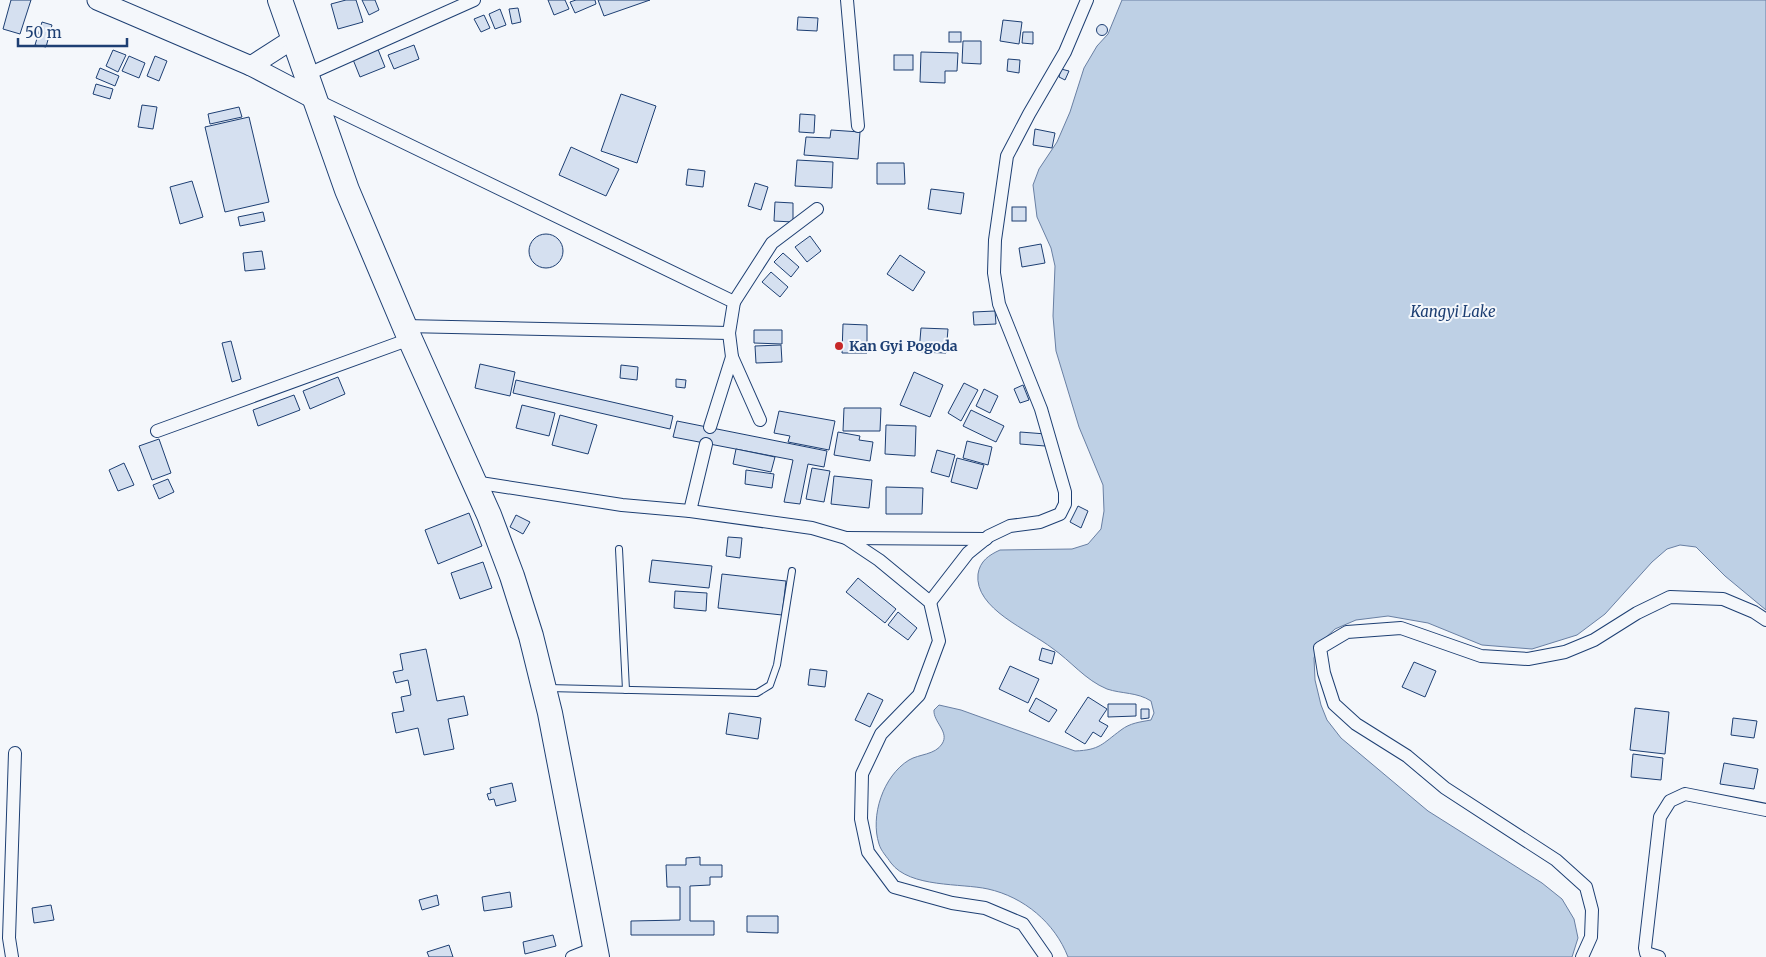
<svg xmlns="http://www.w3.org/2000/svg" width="1766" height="957" font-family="Merriweather,serif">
<rect width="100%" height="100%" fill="#f4f7fb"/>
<path fill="#bed0e5" stroke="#687fa3" d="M 1122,0 L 1766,0 L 1766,610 L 1725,576 L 1696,547 L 1680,545 L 1667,549 L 1652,562 L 1605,614 L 1577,635 L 1532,649 L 1482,645 L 1428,623 L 1388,616 L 1356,620 L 1335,629 L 1322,641 L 1314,658 L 1315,680 L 1321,705 L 1327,720 L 1341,738 L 1428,811 L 1542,883 L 1562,899 L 1574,919 L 1578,938 L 1572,957 L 1068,957 C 1055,923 1024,897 988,889 C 961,883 910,888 891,863 C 887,857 881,851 879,844 C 870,816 883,776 909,760 C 919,754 935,755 942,744 C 950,732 933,722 934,710 L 939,705 L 961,710 L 1075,751 C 1100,750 1102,744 1121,730 C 1130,723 1140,722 1151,720 L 1154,713 L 1151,701 C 1137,692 1122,694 1107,689 C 1085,680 1071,661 1052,648 C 1029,630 974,609 978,574 C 980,561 989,555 1000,550 L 1072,549 L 1088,544 L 1101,529 L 1104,511 L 1103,485 L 1079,427 L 1056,351 L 1053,316 L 1055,266 L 1051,248 L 1037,217 L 1033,185 L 1039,169 L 1057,142 L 1070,112 L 1084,68 L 1097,46 L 1108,34 Z"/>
<g fill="#d5e0f0" stroke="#1d3f73">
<path d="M 11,0 L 31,0 L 20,34 L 3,29 Z"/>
<path d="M 346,0 L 356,0 L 363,22 L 338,29 L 331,4 Z"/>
<path d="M 362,0 L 375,0 L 379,10 L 369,15 Z"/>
<path d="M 548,0 L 565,0 L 569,9 L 554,15 Z"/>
<path d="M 576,0 L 595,0 L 596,4 L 575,13 L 570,2 Z"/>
<path d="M 598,0 L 650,0 L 604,16 Z"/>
<path d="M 518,8 L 521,22 L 512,24 L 509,9 Z"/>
<path d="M 500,9 L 506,25 L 495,29 L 489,14 Z"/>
<path d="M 484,15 L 490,28 L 481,32 L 474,19 Z"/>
<path d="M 798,17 L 818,18 L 817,31 L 797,30 Z"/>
<path d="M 1003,20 L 1022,22 L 1019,44 L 1000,41 Z"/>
<path d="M 42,22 L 52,25 L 46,47 L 35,45 Z"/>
<circle cx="1102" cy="30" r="5.5"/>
<rect x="949" y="32" width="12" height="10"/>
<path d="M 1023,32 L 1033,32 L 1033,44 L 1022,43 Z"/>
<path d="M 963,41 L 981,41 L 981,64 L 962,63 Z"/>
<path d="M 414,45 L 419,59 L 394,69 L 388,55 Z"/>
<path d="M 377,47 L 385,67 L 360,77 L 352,57 Z"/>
<path d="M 113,50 L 126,55 L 118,72 L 106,66 Z"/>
<path d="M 921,52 L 958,53 L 957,71 L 945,71 L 945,83 L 920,82 Z"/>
<rect x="894" y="55" width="19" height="15"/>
<path d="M 129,56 L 145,63 L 139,78 L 122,71 Z"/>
<path d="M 155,56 L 167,61 L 159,81 L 147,76 Z"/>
<path d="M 1008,59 L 1020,60 L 1019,73 L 1007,71 Z"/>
<path d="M 100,68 L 119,76 L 115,86 L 96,78 Z"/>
<path d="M 1061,69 L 1069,71 L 1065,80 L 1059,77 Z"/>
<path d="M 96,84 L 113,89 L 110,99 L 93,94 Z"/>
<path d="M 621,94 L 656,106 L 637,163 L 601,151 Z"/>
<path d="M 142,105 L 157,107 L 153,129 L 138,127 Z"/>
<path d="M 239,107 L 242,117 L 210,124 L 208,114 Z"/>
<path d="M 800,114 L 815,115 L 814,133 L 799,132 Z"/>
<path d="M 249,117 L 269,202 L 225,212 L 205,127 Z"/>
<path d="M 1035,129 L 1055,133 L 1052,148 L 1033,145 Z"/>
<path d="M 831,130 L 860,132 L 858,159 L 804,155 L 806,137 L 830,138 Z"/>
<path d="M 571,147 L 619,169 L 606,196 L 559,175 Z"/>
<path d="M 797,160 L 833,162 L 832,188 L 795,186 Z"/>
<path d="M 877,163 L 904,163 L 905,184 L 877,184 Z"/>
<path d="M 688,169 L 705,171 L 703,187 L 686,185 Z"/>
<path d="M 192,181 L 203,217 L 180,224 L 170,187 Z"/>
<path d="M 755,183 L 768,187 L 761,210 L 748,206 Z"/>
<path d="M 931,189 L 964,193 L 961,214 L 928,209 Z"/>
<path d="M 775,202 L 793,203 L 793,222 L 774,221 Z"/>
<rect x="1012" y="207" width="14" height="14"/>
<path d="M 263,212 L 265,221 L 240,226 L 238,217 Z"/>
<circle cx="546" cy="251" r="17"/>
<path d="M 810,236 L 821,251 L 807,262 L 795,247 Z"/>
<path d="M 1041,244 L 1045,263 L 1022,267 L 1019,248 Z"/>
<path d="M 262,251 L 265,269 L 245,271 L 243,253 Z"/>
<path d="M 783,253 L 799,267 L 791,277 L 774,262 Z"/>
<path d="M 900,255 L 925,272 L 913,291 L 887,274 Z"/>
<path d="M 771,272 L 788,287 L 780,297 L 762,282 Z"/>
<path d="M 995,311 L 996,324 L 974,325 L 973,312 Z"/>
<path d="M 843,324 L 867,325 L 867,353 L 842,353 Z"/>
<path d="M 921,328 L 948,329 L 946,353 L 919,352 Z"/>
<path d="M 754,330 L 782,330 L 782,344 L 754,343 Z"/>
<path d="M 231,341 L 241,379 L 232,382 L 222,343 Z"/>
<path d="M 781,345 L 782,362 L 756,363 L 755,346 Z"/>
<path d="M 480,364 L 515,372 L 510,396 L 475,388 Z"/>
<path d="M 621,365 L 638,367 L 637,380 L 620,378 Z"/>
<path d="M 914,372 L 943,385 L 930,417 L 900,405 Z"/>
<path d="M 338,377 L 345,394 L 310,409 L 303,391 Z"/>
<path d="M 676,379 L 686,380 L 685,388 L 676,387 Z"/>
<path d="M 516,380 L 673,416 L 670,429 L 513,393 Z"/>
<path d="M 964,383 L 978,390 L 961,421 L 948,413 Z"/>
<path d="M 1023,385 L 1029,400 L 1020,403 L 1014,389 Z"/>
<path d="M 984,389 L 998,396 L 990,413 L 976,406 Z"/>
<path d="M 294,395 L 300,410 L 258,426 L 253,410 Z"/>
<path d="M 522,405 L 555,413 L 549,436 L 516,428 Z"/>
<path d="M 844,408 L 881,408 L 880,431 L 843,431 Z"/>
<path d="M 971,410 L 1004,426 L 996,442 L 963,426 Z"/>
<path d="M 779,411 L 835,421 L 829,450 L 788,442 L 790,436 L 774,433 Z"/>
<path d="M 560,415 L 597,425 L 588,454 L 552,445 Z"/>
<path d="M 677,421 L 827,451 L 824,467 L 808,464 L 800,504 L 784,502 L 793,460 L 673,437 Z"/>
<path d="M 886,425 L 916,426 L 915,456 L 885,454 Z"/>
<path d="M 838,432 L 860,436 L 859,440 L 873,442 L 870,461 L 834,455 Z"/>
<path d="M 1020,432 L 1046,434 L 1045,446 L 1020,444 Z"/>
<path d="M 159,439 L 171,473 L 152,480 L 139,446 Z"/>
<path d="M 967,441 L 992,447 L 988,465 L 963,458 Z"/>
<path d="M 736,449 L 775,457 L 771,472 L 733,464 Z"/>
<path d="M 937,450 L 955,455 L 949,477 L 931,472 Z"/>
<path d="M 957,458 L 984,465 L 977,489 L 951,482 Z"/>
<path d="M 124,463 L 134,485 L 118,491 L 109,470 Z"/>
<path d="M 812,468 L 830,471 L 824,502 L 806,499 Z"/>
<path d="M 746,470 L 774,474 L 772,488 L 745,484 Z"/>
<path d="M 834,476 L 872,480 L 869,508 L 831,504 Z"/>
<path d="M 168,479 L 174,492 L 159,499 L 153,485 Z"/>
<path d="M 886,487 L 923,488 L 922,514 L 886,514 Z"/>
<path d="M 1078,506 L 1088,511 L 1081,528 L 1070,522 Z"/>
<path d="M 469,513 L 482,546 L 438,564 L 425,530 Z"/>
<path d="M 516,515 L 530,522 L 523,534 L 510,527 Z"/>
<path d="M 728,537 L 742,538 L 740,558 L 726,556 Z"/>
<path d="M 652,560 L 712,566 L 709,588 L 649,582 Z"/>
<path d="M 483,562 L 492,588 L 460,599 L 451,573 Z"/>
<path d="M 722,574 L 786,581 L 782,615 L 718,608 Z"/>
<path d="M 858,578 L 896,609 L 885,623 L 846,592 Z"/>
<path d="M 675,591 L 707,593 L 706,611 L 674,608 Z"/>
<path d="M 898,612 L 917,628 L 908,640 L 888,625 Z"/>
<path d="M 1042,648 L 1055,652 L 1052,664 L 1039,660 Z"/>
<path d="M 426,649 L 437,701 L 464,696 L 468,715 L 448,719 L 454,749 L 424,755 L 418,728 L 396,733 L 392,713 L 404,711 L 401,697 L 411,695 L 408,680 L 396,683 L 393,672 L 403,670 L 400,654 Z"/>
<path d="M 1414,662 L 1436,671 L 1425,697 L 1402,687 Z"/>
<path d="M 1010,666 L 1039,679 L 1028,703 L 999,689 Z"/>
<path d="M 810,669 L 827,671 L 825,687 L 808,685 Z"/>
<path d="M 868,693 L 883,700 L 870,727 L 855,720 Z"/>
<path d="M 1088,697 L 1107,709 L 1099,721 L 1108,726 L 1101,737 L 1093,732 L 1085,744 L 1065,732 Z"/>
<path d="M 1036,698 L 1057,710 L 1049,722 L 1029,711 Z"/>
<path d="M 1108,704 L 1136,704 L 1136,716 L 1108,717 Z"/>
<path d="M 1635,708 L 1669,712 L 1665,754 L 1630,750 Z"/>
<path d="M 1141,709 L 1149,709 L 1149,718 L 1141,719 Z"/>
<path d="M 729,713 L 761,718 L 758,739 L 726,734 Z"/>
<path d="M 1733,718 L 1757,721 L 1754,738 L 1731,735 Z"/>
<path d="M 1633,754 L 1663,758 L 1661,780 L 1631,777 Z"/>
<path d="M 1724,763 L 1758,769 L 1754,789 L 1720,784 Z"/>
<path d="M 512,783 L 516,801 L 496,806 L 494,799 L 489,800 L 487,794 L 491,793 L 490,788 Z"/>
<path d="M 700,857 L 700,865 L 722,865 L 722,877 L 710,877 L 710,885 L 690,886 L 690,921 L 714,921 L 714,935 L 631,935 L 631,921 L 680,920 L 680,887 L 667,887 L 666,865 L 686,865 L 686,858 Z"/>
<path d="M 510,892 L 512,907 L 484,911 L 482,897 Z"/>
<path d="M 437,895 L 439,905 L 422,910 L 419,900 Z"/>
<path d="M 51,905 L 54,920 L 34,923 L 32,908 Z"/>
<path d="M 747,916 L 778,916 L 778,933 L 747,932 Z"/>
<path d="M 553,935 L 556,946 L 525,954 L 523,942 Z"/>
<path d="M 449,945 L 453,957 L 429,957 L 427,952 Z"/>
</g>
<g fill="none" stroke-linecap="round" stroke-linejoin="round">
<g stroke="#1d3f73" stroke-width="8">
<g id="lane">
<path d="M 619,549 L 626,690"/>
<path d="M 548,688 L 757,693 L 770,685 L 777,665 L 792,571"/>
</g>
</g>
<g stroke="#1d3f73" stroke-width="14">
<g id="street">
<path d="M 847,0 L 858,126"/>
<path d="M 306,75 L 474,0"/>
<path d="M 316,100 L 734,302 L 729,333 L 732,357 L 760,420"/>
<path d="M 734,302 L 772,243 L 817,209"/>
<path d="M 405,326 L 729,333"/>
<path d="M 710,427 L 732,357"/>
<path d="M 157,431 L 410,339"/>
<path d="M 474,482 L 622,505 L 690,511 L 812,528 L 846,538 L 879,560 L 930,602 L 939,641 L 919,695 L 881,734 L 862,774 L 861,819 L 868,852 L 894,887 L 952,903 L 985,908 L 1023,924 L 1046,957"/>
<path d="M 690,511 L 706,444"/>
<path d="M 846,538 L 986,539"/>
<path d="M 930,602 L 968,553 L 989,536 L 1010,526 L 1040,522 L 1060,514 L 1065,504 L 1065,492 L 1041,409 L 999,304 L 994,273 L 995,240 L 1007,156 L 1029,114 L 1065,52 L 1087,0"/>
<path d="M 12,957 L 9,938 L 15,753"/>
<path d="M 572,957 L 595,948"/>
<path d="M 1582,957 L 1591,937 L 1592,910 L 1586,887 L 1556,860 L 1445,788 L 1407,756 L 1356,724 L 1334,704 L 1324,673 L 1320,648 L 1347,632 L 1401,628 L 1481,656 L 1528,659 L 1565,652 L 1594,640 L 1637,613 L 1670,597 L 1723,599 L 1754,612 L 1766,620"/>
<path d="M 1659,957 L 1646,953 L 1645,948 L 1660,817 L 1670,801 L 1685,794 L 1766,810"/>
</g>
</g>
<g stroke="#1d3f73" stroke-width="21">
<g id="secondary">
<path d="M 97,0 L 251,66 L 314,99"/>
<path d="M 251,66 L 293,39"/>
</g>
</g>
<g stroke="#1d3f73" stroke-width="26">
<path id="highway" d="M 280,0 L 347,190 L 410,339 L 489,515 L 512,576 L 531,636 L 550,713 L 597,957"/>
</g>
<use href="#lane" stroke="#f4f7fb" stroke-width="6"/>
<use href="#street" stroke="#f4f7fb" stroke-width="12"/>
<use href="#secondary" stroke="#f4f7fb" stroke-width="19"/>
<use href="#highway" stroke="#f4f7fb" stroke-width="24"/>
</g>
<circle fill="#c62828" stroke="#f4f7fb" stroke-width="2" cx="839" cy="346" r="5"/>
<g text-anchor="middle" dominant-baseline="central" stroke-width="4" stroke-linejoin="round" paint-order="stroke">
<g font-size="14" font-weight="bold" fill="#1d3f73" stroke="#f4f7fb" text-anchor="start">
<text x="849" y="346">Kan Gyi Pogoda</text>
</g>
<g font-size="15" font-style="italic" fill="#1d3f73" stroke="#f4f7fb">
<text x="1453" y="311">Kangyi Lake</text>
</g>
</g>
<path d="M18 38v8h109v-8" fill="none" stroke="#1d3f73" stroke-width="2.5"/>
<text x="25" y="38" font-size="15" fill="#1d3f73" stroke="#f4f7fb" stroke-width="4" paint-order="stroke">50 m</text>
</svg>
